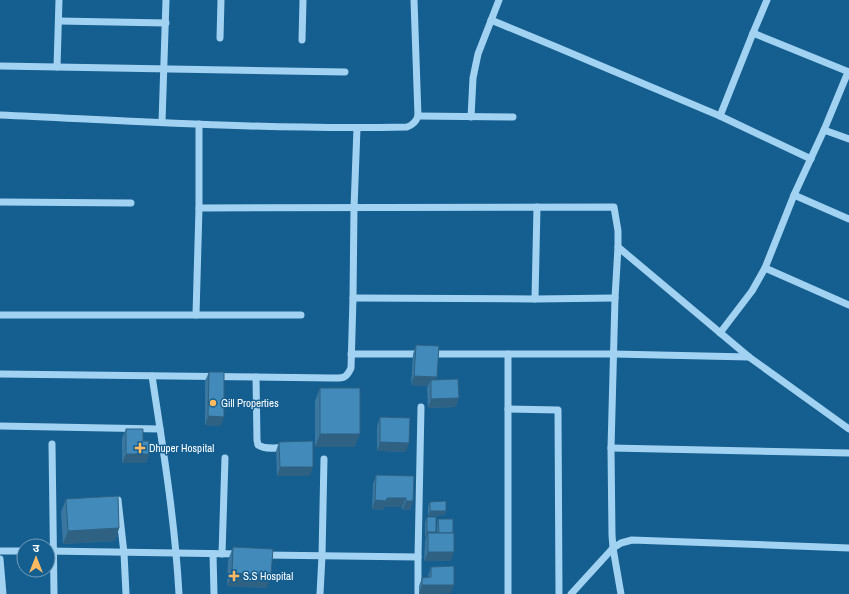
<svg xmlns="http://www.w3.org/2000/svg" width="849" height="594" font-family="'Archivo Narrow','Noto Sans Devanagari',sans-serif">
<rect width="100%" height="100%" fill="#155e90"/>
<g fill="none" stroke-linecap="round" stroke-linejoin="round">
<g stroke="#a2d2f1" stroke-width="7">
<path d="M 491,20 L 554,46 L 720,116 L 811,159"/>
<path d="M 59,21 L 166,23"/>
<path d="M 753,33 L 849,72"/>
<path d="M 220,38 L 221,0"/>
<path d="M 302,40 L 303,0"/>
<path d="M 0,66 L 345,72"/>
<path d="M 57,67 L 59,0"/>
<path d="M 0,115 C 135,121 271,130 407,127 C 413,125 416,122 418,116 L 414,0"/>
<path d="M 418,116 L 513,117"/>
<path d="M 720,116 L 753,33 L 767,0"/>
<path d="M 471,117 L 473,78 L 478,54 L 499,0"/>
<path d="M 162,122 L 166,0"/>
<path d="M 824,130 L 848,72"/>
<path d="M 794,195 L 824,130 L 849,139"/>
<path d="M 0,202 L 131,203"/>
<path d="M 199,208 L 614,207 L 618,231 L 618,247 L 615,298 L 611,448 L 612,535 L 613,548 L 621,594"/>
<path d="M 618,247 L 749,357 L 849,429"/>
<path d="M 765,268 L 849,305"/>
<path d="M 353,298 L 535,299 L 615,298"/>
<path d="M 535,299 L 537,207"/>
<path d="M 0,315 L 301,315"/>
<path d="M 196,315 L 199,208 L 199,124"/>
<path d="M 720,333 L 752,291 L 765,268 L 794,195 L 849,219"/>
<path d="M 351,354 L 614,354 L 749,357"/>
<path d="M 508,354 L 508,594"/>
<path d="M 0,374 L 332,378 C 343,378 346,379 351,368 L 353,298 L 354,208 L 357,128"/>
<path d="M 152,376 C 163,448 175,521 179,594"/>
<path d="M 256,377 L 257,440 L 258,445 C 266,450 278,448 287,447"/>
<path d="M 508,409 L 558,410 L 559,594"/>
<path d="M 0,426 L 160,429"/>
<path d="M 52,444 L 54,594"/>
<path d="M 611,448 L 849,453"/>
<path d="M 118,500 L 124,553 L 126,594"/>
<path d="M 0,551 L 24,551"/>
<path d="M 48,551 L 240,554"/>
<path d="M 213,554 L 214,594"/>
<path d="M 222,554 L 225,458"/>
<path d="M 264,555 L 418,557 L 421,407"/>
<path d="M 0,559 L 3,594"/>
<path d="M 320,594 L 322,556 L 324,459"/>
<path d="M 418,594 L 418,557"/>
<path d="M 571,594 L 613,548 L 621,543 L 632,540 L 849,548"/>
</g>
</g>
<g fill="#3977a0">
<path d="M 416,345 L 436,379 L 456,407 L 428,408 L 427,388 L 428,386 L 411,385 L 413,354 Z"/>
<path d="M 209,372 L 221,426 L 205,425 L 205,381 Z"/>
<path d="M 320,388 L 355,447 L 315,447 L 315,401 Z"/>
<path d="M 380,417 L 406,452 L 377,451 L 377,426 Z"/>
<path d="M 126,429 L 143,441 L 149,454 L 146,463 L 122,463 L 122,438 Z"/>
<path d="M 279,442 L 310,476 L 277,476 L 276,451 Z"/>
<path d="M 376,475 L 413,501 L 410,510 L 402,510 L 402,507 L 384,507 L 383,510 L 372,509 L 373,484 Z"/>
<path d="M 66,499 L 119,528 L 115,541 L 63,544 L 61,512 Z"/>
<path d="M 430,502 L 446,511 L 445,515 L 428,516 L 428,506 Z"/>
<path d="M 427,517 L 436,533 L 437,533 L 437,524 L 438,519 L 451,561 L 424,561 L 425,542 L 426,537 L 425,537 L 425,522 Z"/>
<path d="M 233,547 L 267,588 L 227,586 L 228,560 Z"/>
<path d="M 431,567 L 451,593 L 419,594 L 419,586 L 422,578 L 428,577 L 428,576 Z"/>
</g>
<g fill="#2e6182">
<path d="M 414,376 L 437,377 L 434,386 L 431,380 L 428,386 L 411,385 Z"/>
<path d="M 459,398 L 456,407 L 428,408 L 431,399 Z"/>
<path d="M 208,416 L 224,417 L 221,426 L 205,425 Z"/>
<path d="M 320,434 L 360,434 L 355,447 L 315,447 Z"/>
<path d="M 380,442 L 409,443 L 406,452 L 377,451 Z"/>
<path d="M 126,454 L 149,454 L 146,463 L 122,463 Z"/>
<path d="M 280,467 L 313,467 L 310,476 L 277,476 Z"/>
<path d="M 387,498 L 406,498 L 402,507 L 384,507 L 383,510 L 372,509 L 375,500 Z"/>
<path d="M 406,501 L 413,501 L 410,510 L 402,510 Z"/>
<path d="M 430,511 L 446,511 L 445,515 L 428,516 Z"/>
<path d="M 119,528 L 115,541 L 63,544 L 68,531 Z"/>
<path d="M 427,532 L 436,532 L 435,537 L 428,533 L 426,537 L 425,537 Z"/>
<path d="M 428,552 L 454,552 L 451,561 L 424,561 Z"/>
<path d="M 232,573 L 271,575 L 267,588 L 227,586 Z"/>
<path d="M 422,585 L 454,585 L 451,593 L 419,594 Z"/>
</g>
<g fill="#428aba" stroke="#2e6182">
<path d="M 416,345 L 439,346 L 437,377 L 414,376 Z"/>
<path d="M 209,372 L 224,372 L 224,417 L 208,416 Z"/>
<path d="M 458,379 L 459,398 L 431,399 L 431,380 Z"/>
<rect x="320" y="388" width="40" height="46"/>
<path d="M 380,417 L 410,418 L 409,443 L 380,442 Z"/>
<path d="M 126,429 L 143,429 L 143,441 L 149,441 L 149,454 L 126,454 Z"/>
<path d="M 313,441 L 313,467 L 280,467 L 279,442 Z"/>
<path d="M 376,475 L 414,476 L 413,501 L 406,501 L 406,498 L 387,498 L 386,501 L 375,500 Z"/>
<path d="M 118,496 L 119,528 L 68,531 L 66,499 Z"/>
<path d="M 446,501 L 446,511 L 430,511 L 430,502 Z"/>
<rect x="427" y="517" width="9" height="15"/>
<path d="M 438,519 L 453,519 L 453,533 L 439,533 Z"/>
<rect x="428" y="533" width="26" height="19"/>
<path d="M 233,547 L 273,549 L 271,575 L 232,573 Z"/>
<path d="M 454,566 L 454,585 L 422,585 L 422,578 L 431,577 L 431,567 Z"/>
</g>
<g fill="#ffb961" stroke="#155e90" stroke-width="1.5">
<circle cx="213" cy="403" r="4"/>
<path d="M138 442h4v4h4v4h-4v4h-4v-4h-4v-4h4z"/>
<path d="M232 570h4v4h4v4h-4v4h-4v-4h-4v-4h4z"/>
</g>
<g text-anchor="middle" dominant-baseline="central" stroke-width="3" stroke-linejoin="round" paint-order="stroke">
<g font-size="11" fill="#fff" stroke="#155e90" text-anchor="start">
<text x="221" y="403">Gill Properties</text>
<text x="149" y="448">Dhuper Hospital</text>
<text x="243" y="576">S.S Hospital</text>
</g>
</g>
<g transform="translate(36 558)"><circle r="19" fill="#155e90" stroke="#739ebc"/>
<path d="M0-3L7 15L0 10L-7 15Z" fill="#ffb961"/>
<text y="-6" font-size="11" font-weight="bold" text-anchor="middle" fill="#ffffff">उ</text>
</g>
</svg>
